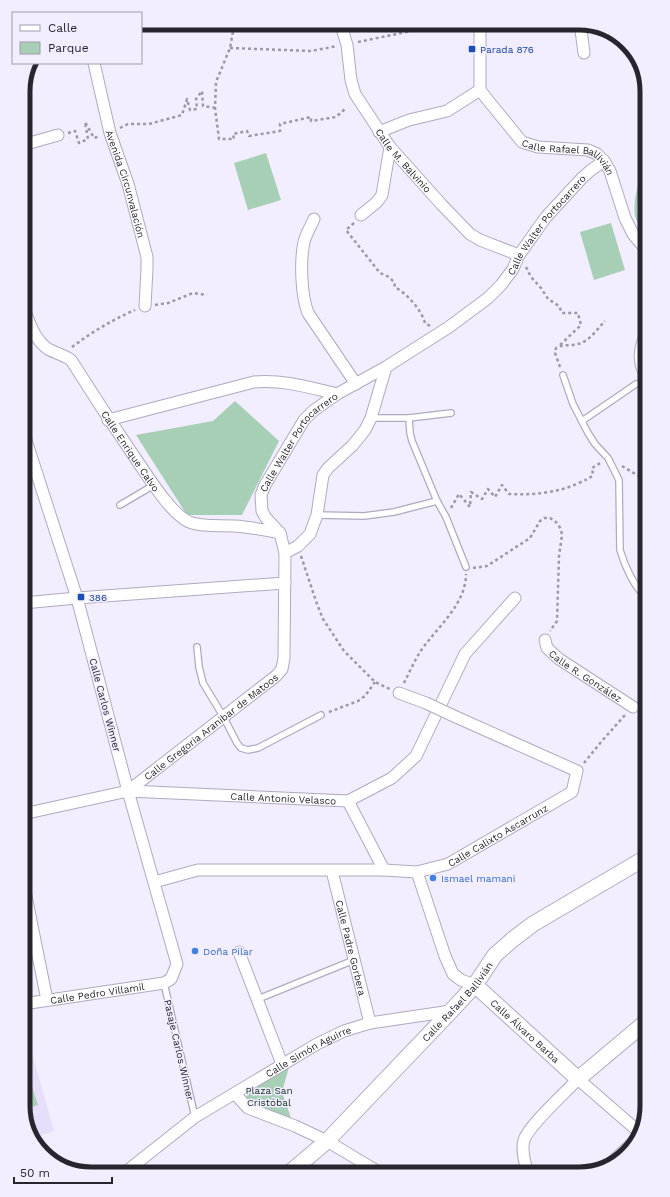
<svg xmlns="http://www.w3.org/2000/svg" width="670" height="1197" font-family="'Work Sans',sans-serif">
<rect width="100%" height="100%" fill="#f2edff"/>
<path fill="#e6defb" d="M 23,1021 L 54,1131 L 33,1138 L 28,1132 L 23,1106 Z"/>
<g fill="#a6cfb6">
<path d="M 266,153 L 281,200 L 248,210 L 234,163 Z"/>
<path d="M 647,170 L 647,239 C 643,232 637,223 635,216 C 633,202 637,180 647,170 Z"/>
<path d="M 611,223 L 625,270 L 594,280 L 580,232 Z"/>
<path d="M 235,401 L 279,441 L 242,515 L 187,515 L 136,435 L 213,421 Z"/>
<path d="M 289,1067 L 282,1092 L 291,1118 L 251,1104 L 246,1096 L 253,1089 Z"/>
<path d="M 29,1078 L 38,1105 L 24,1109 L 23,1079 Z"/>
</g>
<g fill="none" stroke-linecap="round" stroke-linejoin="round">
<g stroke="#b0aabf" stroke-width="8">
<g id="lane">
<path d="M 563,375 L 573,404 L 588,433 L 595,444 L 608,458 L 619,480 L 620,550 C 624,564 635,590 647,597"/>
<path d="M 371,418 L 409,418 L 451,413"/>
<path d="M 409,418 L 410,433 L 412,441 L 437,501 L 446,517 L 466,567"/>
<path d="M 582,421 L 636,384"/>
<path d="M 120,505 L 154,485"/>
<path d="M 317,515 L 364,516 L 394,512 L 437,501"/>
<path d="M 197,647 L 199,667 L 203,683 L 223,716 L 237,743 L 241,748 L 248,750 L 258,748 L 321,715"/>
<path d="M 164,983 L 195,1117"/>
<path d="M 258,999 L 354,960"/>
</g>
</g>
<g stroke="#b0aabf" stroke-width="13">
<g id="street">
<path d="M 580,23 L 584,53"/>
<path id="s1" d="M 480,24 L 480,90 L 487,99 L 522,142 L 538,147 L 588,150 L 597,154 L 604,161 L 610,171 L 625,218 L 633,234 L 647,251"/>
<path id="s2" d="M 341,25 L 347,45 L 351,80 L 355,94 L 390,147 L 442,205 L 470,234 L 480,240 L 519,255"/>
<path id="s3" d="M 94,63 L 110,133 L 128,184 L 147,257 L 147,269 L 145,306"/>
<path d="M 379,132 L 409,120 L 447,111 L 480,90"/>
<path d="M 23,145 L 58,135"/>
<path d="M 361,215 L 377,202 L 382,195 L 390,147"/>
<path d="M 314,219 C 311,226 306,234 304,242 C 300,261 301,295 308,313 L 356,384"/>
<path id="s4" d="M 23,306 C 29,322 34,339 48,349 C 55,353 64,355 71,360 C 93,395 116,430 140,465 C 151,481 174,518 192,523 C 205,527 221,525 235,526 C 250,527 265,530 280,533"/>
<path d="M 23,367 L 24,367"/>
<path d="M 647,378 C 637,362 639,348 647,332"/>
<path d="M 108,420 L 254,382 C 282,379 311,388 337,394"/>
<path d="M 285,553 L 298,546 L 310,534 L 317,515 L 323,475 L 328,468 L 353,445 L 365,430 L 371,418 L 386,367"/>
<path d="M 23,603 L 77,598 L 285,583"/>
<path id="s5" d="M 545,640 L 547,648 L 559,659 L 633,707"/>
<path d="M 399,693 L 426,703"/>
<path id="s6" d="M 128,791 L 276,676 L 282,669 L 284,658 L 285,553 L 280,533 L 266,518 L 262,511 L 261,495 L 265,485 L 304,420 L 313,411 L 337,394 L 386,367 L 449,327 L 488,298 L 501,285 L 513,269 L 519,255 L 546,217 L 582,178 L 591,170 L 604,161"/>
<path d="M 348,801 L 384,870"/>
<path id="s7" d="M 23,814 L 128,791 L 348,801 L 392,778 L 416,756 L 465,654 L 515,598"/>
<path id="s8" d="M 332,871 L 370,1023"/>
<path d="M 417,872 L 445,956 L 453,974 L 461,980 L 475,985"/>
<path d="M 23,881 L 47,1000"/>
<path id="s9" d="M 154,882 L 198,870 L 384,870 L 417,872 L 448,864 L 572,792 L 577,771 L 456,717"/>
<path d="M 239,952 L 282,1064"/>
<path id="s10" d="M 23,1004 L 164,983 L 171,979 L 177,964 L 128,791 L 77,598 L 23,431"/>
<path d="M 235,1094 L 248,1108 L 295,1126 L 327,1141 L 382,1174"/>
<path d="M 604,1169 L 638,1138"/>
<path id="s11" d="M 123,1174 L 195,1117 L 317,1044 L 344,1031 L 370,1023 L 451,1011"/>
<path d="M 528,1174 C 525,1164 521,1150 524,1140 C 529,1125 566,1092 578,1079 L 639,1132"/>
</g>
</g>
<g stroke="#b0aabf" stroke-width="17">
<g id="secondary">
<path id="s12" d="M 475,985 L 578,1079 L 647,1021"/>
<path id="s13" d="M 288,1174 L 327,1141 L 451,1011 L 475,985 L 495,955 L 512,940 L 533,924 L 647,857"/>
</g>
</g>
<g stroke="#9c98a6" stroke-width="2.5" stroke-dasharray="3 3" stroke-linecap="butt">
<path d="M 234,26 L 230,48 L 216,82 L 215,108 L 219,139 L 234,139 L 233,134 L 247,131 L 249,136 L 280,131 L 280,124 L 311,117 L 311,121 L 336,117 L 345,109"/>
<path d="M 358,42 L 445,24"/>
<path d="M 230,48 L 311,51 L 337,46"/>
<path d="M 120,128 L 128,124 L 149,124 L 182,115 L 187,99 L 190,110 L 197,109 L 196,99 L 202,91 L 203,106 L 215,108"/>
<path d="M 68,133 L 75,131 L 79,143 L 88,139 L 85,122 L 94,138 L 100,136"/>
<path d="M 354,223 L 346,230 L 380,273 L 389,277 L 394,282 L 395,287 C 407,294 421,309 425,323 L 430,326"/>
<path d="M 526,267 L 531,277 L 541,288 L 548,299 L 559,306 L 562,313 L 578,313 L 581,325 L 559,346"/>
<path d="M 155,305 L 168,303 L 193,293 L 207,295"/>
<path d="M 72,347 C 92,332 112,320 135,310"/>
<path d="M 560,367 L 555,353 L 556,348 C 563,344 571,346 578,344 C 589,342 597,329 605,321"/>
<path d="M 622,466 L 647,481"/>
<path d="M 451,508 L 459,494 L 470,507 L 471,492 L 482,499 L 488,489 L 495,497 L 502,485 L 509,494 C 534,495 557,493 579,483 C 585,480 589,479 593,475 L 592,468 L 602,462"/>
<path d="M 301,556 L 317,604 L 323,619 L 344,651 L 375,682 L 390,689"/>
<path d="M 473,568 L 487,566 L 530,538 L 540,521 L 544,518 L 550,518 L 556,522 L 561,529 L 562,535 L 559,556 L 557,621 L 550,631"/>
<path d="M 404,683 C 409,673 414,662 420,652 C 436,628 466,605 466,574"/>
<path d="M 329,712 L 358,701 L 365,696 L 375,682"/>
<path d="M 584,763 L 601,742 L 625,715"/>
</g>
<use href="#lane" stroke="#fff" stroke-width="5.5"/>
<use href="#street" stroke="#fff" stroke-width="11"/>
<use href="#secondary" stroke="#fff" stroke-width="15"/>
<g stroke="#b0aabf" stroke-width="13" stroke-linecap="butt">
<path id="street-bridge" d="M 426,703 L 456,717"/>
</g>
<use href="#street-bridge" stroke="#fff" stroke-width="11"/>
</g>
<g fill="#1a4fb4" stroke="#f2edff" stroke-width="1.5">
<rect x="468" y="45" width="8" height="8" rx="2"/>
<rect x="77" y="593" width="8" height="8" rx="2"/>
</g>
<g fill="#3f7fe0" stroke="#f2edff" stroke-width="1.5">
<circle cx="433" cy="878" r="4"/>
<circle cx="195" cy="951" r="4"/>
</g>
<g text-anchor="middle" dominant-baseline="central" stroke-width="3" stroke-linejoin="round" paint-order="stroke">
<g font-size="10" fill="#164399" stroke="#f2edff" text-anchor="start">
<text x="480" y="49">Parada 876</text>
<text x="89" y="597">386</text>
</g>
<g font-size="10" fill="#28252e" stroke="#f2edff">
<text stroke="none"><textPath href="#s1" startOffset="184">Calle Rafael Ballivián</textPath></text>
<text stroke="none"><textPath href="#s2" startOffset="153">Calle M. Balvinio</textPath></text>
<text stroke="none"><textPath href="#s3" startOffset="125">Avenida Circunvalación</textPath></text>
<text stroke="none"><textPath href="#s6" startOffset="780">Calle Walter Portocarrero</textPath></text>
<text stroke="none"><textPath href="#s6" startOffset="444">Calle Walter Portocarrero</textPath></text>
<text stroke="none"><textPath href="#s4" startOffset="185">Calle Enrique Calvo</textPath></text>
<text stroke="none"><textPath href="#s5" startOffset="56">Calle R. González</textPath></text>
<text transform="translate(105 705) rotate(75)">Calle Carlos Winner</text>
<text stroke="none"><textPath href="#s6" startOffset="105">Calle Gregoria Aranibar de Matoos</textPath></text>
<text stroke="none"><textPath href="#s7" startOffset="263">Calle Antonio Velasco</textPath></text>
<text stroke="none"><textPath href="#s9" startOffset="354">Calle Calixto Ascarrunz</textPath></text>
<text stroke="none"><textPath href="#s8" startOffset="79">Calle Padre Gorbera</textPath></text>
<text stroke="none"><textPath href="#s10" startOffset="75">Calle Pedro Villamil</textPath></text>
<text stroke="none"><textPath href="#s13" startOffset="242">Calle Rafael Ballivián</textPath></text>
<text stroke="none"><textPath href="#s12" startOffset="68">Calle Álvaro Barba</textPath></text>
<text transform="translate(179 1050) rotate(77)">Pasaje Carlos Winner</text>
<text stroke="none"><textPath href="#s11" startOffset="223">Calle Simón Aguirre</textPath></text>
</g>
<g font-size="10" fill="#366cbe" stroke="#f2edff" text-anchor="start">
<text x="441" y="878">Ismael mamani</text>
<text x="203" y="951">Doña Pilar</text>
</g>
<g font-size="10" fill="#113020" stroke="#f2edff">
<text x="269" y="1090">Plaza San<tspan x="269" dy="12">Cristóbal</tspan></text>
</g>
</g>
<path d="M0 0H670V1197H0ZM91 30H579A61 61 0 0 1 640 91V1106A61 61 0 0 1 579 1167H91A61 61 0 0 1 30 1106V91A61 61 0 0 1 91 30Z" fill="#f2edff" fill-rule="evenodd"/>
<path fill="none" stroke="#28252e" stroke-width="5" d="M91 30H579A61 61 0 0 1 640 91V1106A61 61 0 0 1 579 1167H91A61 61 0 0 1 30 1106V91A61 61 0 0 1 91 30Z"/>
<rect x="12" y="12" width="130" height="52" fill="#f2edff" stroke="#a19dab"/>
<rect x="20" y="25" width="20" height="6" fill="#ffffff" stroke="#a19dab"/>
<text x="48" y="32" font-size="12" fill="#28252e">Calle</text>
<rect x="20" y="42" width="20" height="12" fill="#a6cfb6" stroke="#a19dab"/>
<text x="48" y="52" font-size="12" fill="#28252e">Parque</text>
<path d="M14 1177v6h98v-6" fill="none" stroke="#28252e" stroke-width="2"/>
<text x="20" y="1177" font-size="12" fill="#28252e" stroke="#f2edff" stroke-width="3" paint-order="stroke">50 m</text>
</svg>
